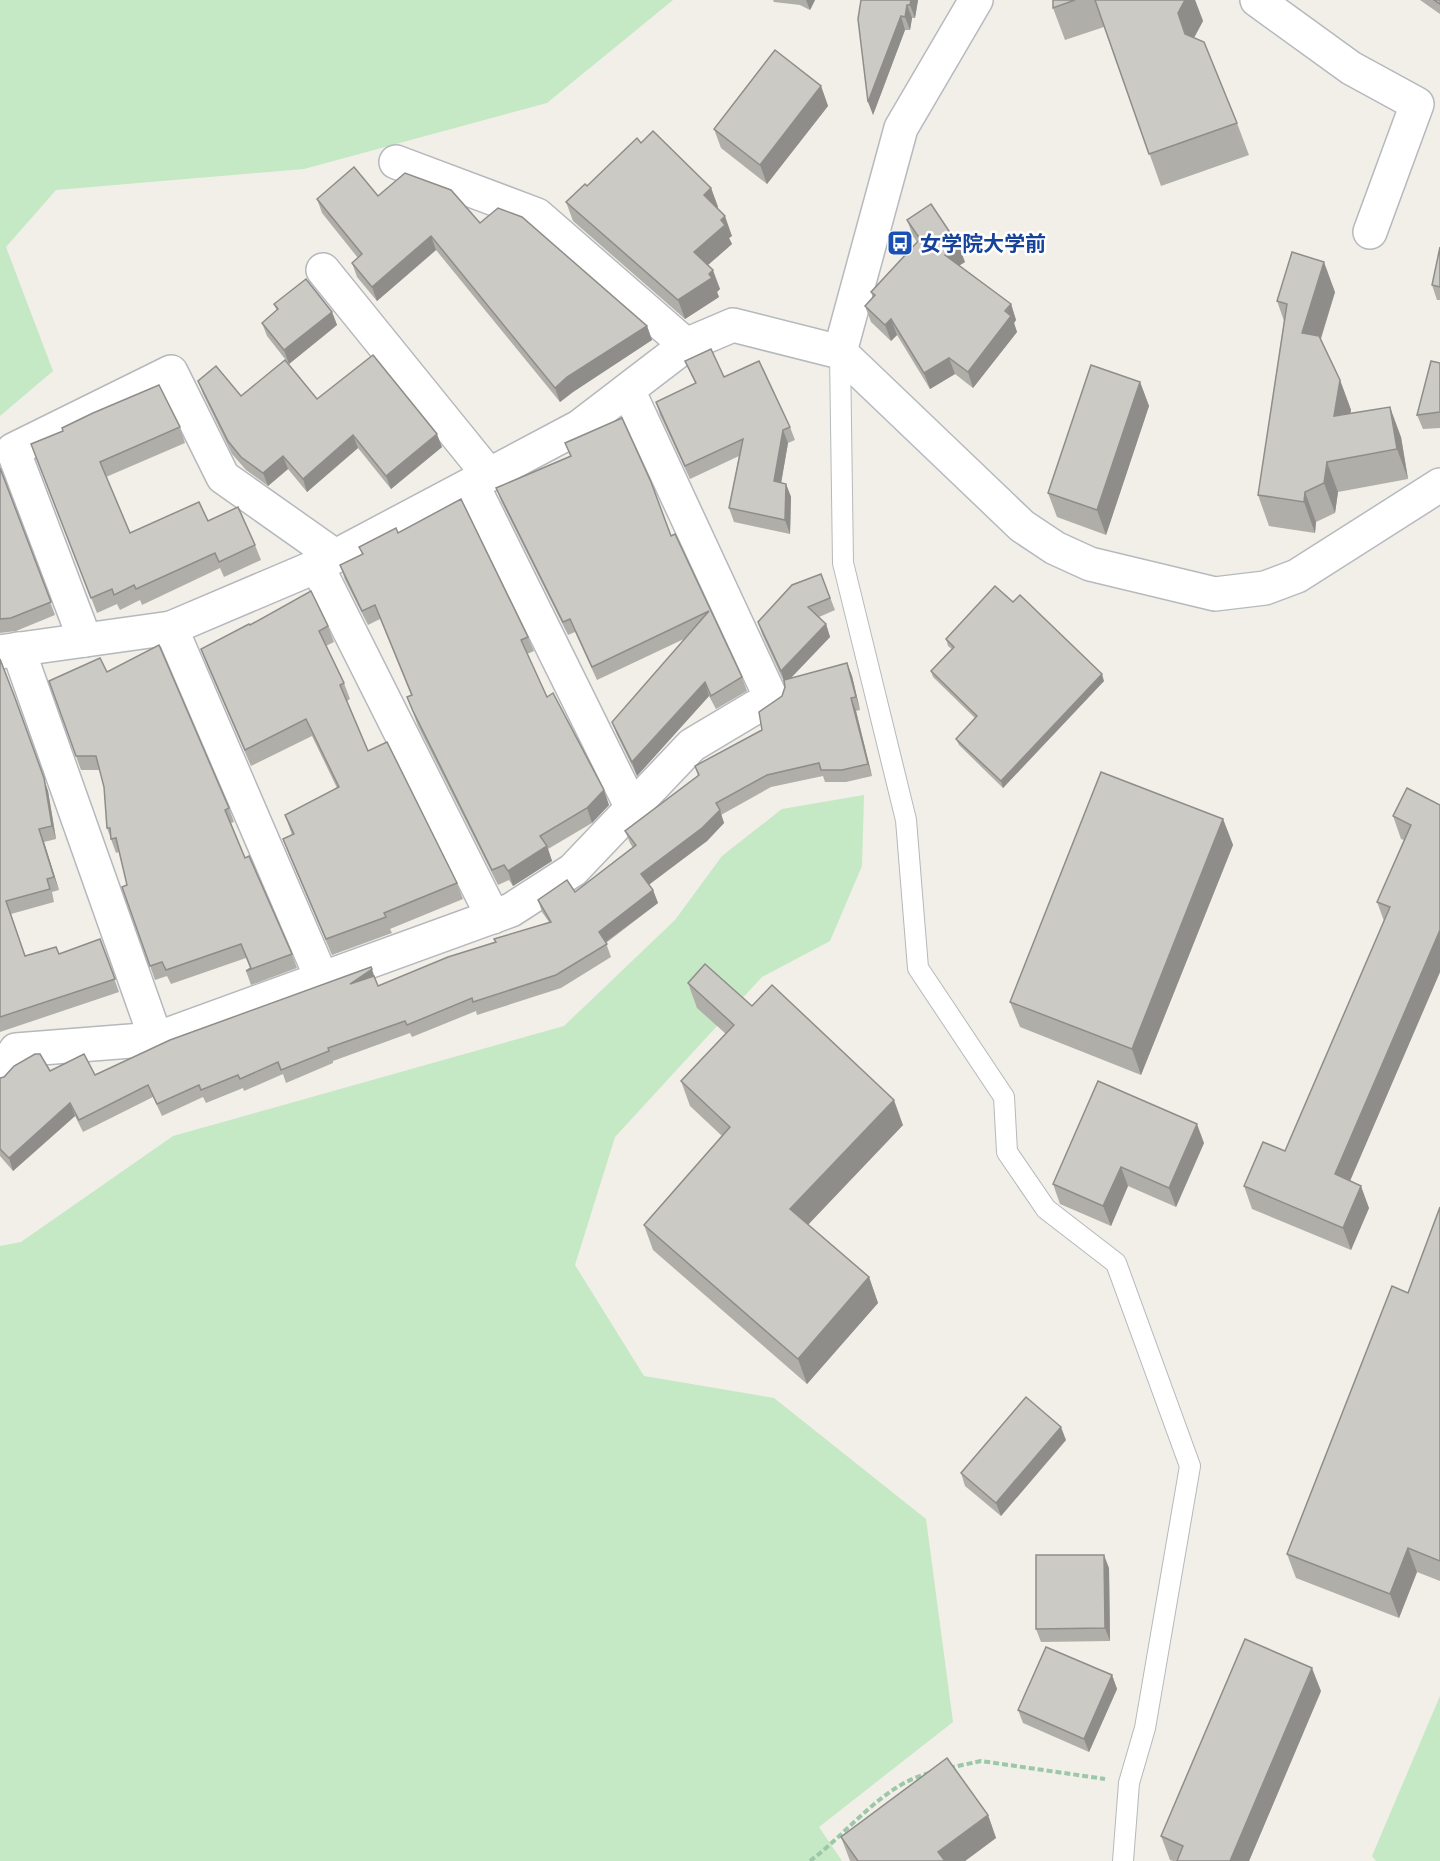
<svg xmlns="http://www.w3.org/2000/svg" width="1440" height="1861" font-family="Helvetica,'Noto Sans JP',sans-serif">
<rect width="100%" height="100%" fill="#f1efe8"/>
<g fill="#c5e8c5">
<path d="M 0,0 L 673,0 L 547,103 L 304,169 L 56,190 L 6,247 L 53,371 L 0,416 Z"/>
<path d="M 864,795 L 862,866 L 830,941 L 762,977 L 615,1137 L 575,1265 L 644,1376 L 774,1398 L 926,1519 L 953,1722 L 819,1827 L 842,1861 L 0,1861 L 0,1246 L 21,1242 L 173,1136 L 564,1026 L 675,920 L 722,856 L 782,809 Z"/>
<path d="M 1440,1696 L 1440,1861 L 1376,1861 L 1372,1856 Z"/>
</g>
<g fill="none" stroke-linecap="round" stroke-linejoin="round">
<g stroke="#b5b8bc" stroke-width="22">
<path id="lane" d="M 840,352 L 843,563 L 906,820 L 918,968 L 1004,1097 L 1007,1152 L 1046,1209 L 1116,1263 L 1190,1466 L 1145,1728 L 1129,1783 L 1123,1861"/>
</g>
<g stroke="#b5b8bc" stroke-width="36">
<g id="street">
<path d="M 1257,0 L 1351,68 L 1417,104 L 1370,232"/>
<path d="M 396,162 L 537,215 L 686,345"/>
<path d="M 323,270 L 489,475"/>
<path d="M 472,484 L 632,808"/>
<path d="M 317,566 L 493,917"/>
<path d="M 171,628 L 322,979"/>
<path d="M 85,640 L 13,450 L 171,372 L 223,477 L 335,556"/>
<path d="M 18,649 L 156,1039"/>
<path d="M 0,652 L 171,628 L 317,566 L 579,427 L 686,345 L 733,325 L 840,352"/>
<path d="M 0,1073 L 16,1050 L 156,1039 L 511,910 L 573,870 L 692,745 L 771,698 L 628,390"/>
</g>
</g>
<g stroke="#b6babf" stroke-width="36">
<path id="secondary" d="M 976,0 L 901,128 L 840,352 L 1022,526 L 1055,548 L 1090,564 L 1215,594 L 1265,588 L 1297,576 L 1440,485"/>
</g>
<g stroke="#9cc7a9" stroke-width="4" stroke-dasharray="6 3" stroke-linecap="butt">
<path d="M 949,1768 L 981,1761 L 1105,1779"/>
<path d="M 810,1861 C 848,1833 883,1784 930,1773"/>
</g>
<use href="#lane" stroke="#fff" stroke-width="20"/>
<use href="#street" stroke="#fff" stroke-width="33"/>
<use href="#secondary" stroke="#fff" stroke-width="33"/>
</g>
<g fill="#afaea9">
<path d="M 773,0 L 815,0 L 810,10 L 800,5 L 774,2 Z"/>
<path d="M 861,0 L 918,0 L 915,18 L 912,18 L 910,30 L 905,30 L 873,115 Z"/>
<path d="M 1053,0 L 1195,0 L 1203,21 L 1194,38 L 1237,123 L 1249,155 L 1161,186 L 1104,27 L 1065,40 L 1053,8 Z"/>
<path d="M 1420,0 L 1440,0 L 1440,14 Z"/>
<path d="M 821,86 L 828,106 L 767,184 L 721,148 L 714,129 Z"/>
<path d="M 641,143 L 711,188 L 718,207 L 717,208 L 732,236 L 729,238 L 732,244 L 708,265 L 720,289 L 717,292 L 719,297 L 685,319 L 573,221 L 566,202 Z"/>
<path d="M 378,196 L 480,223 L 647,326 L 652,340 L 573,392 L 560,402 L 436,250 L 377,301 L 357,277 L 352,263 L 358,258 L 322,213 L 317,199 Z"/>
<path d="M 907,220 L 965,262 L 959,265 L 1011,304 L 1016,320 L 1014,323 L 1017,332 L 973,388 L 955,374 L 930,389 L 897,335 L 891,341 L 871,322 L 865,306 L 873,298 L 871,292 L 917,242 L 913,236 Z"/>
<path d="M 1440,247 L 1440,300 L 1437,300 L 1432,285 Z"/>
<path d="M 1335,292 L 1321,339 L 1340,380 L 1351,410 L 1350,414 L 1401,437 L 1408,479 L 1338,492 L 1335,513 L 1316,522 L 1315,533 L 1269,526 L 1258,495 L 1284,321 L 1277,301 Z"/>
<path d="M 274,304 L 332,312 L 337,325 L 289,364 L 267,336 L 262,323 L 277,311 Z"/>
<path d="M 685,361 L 724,377 L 790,427 L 795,440 L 788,443 L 781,483 L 786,484 L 791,497 L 790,534 L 734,522 L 729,508 L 739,456 L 690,479 L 660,415 L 656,402 L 695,383 Z"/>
<path d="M 1440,363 L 1440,428 L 1423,429 L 1417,415 Z"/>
<path d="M 198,381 L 241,396 L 317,399 L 442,447 L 391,489 L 358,448 L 307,492 L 288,469 L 268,486 L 246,470 L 232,454 L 203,394 Z"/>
<path d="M 1140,382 L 1149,406 L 1106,535 L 1057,517 L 1048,493 Z"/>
<path d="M 180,427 L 185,443 L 106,477 L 130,533 L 208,521 L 255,545 L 261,560 L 224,577 L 220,568 L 142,605 L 140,600 L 120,610 L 117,604 L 97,613 L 37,459 Z"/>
<path d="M 565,443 L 671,536 L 742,677 L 747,691 L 716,709 L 709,696 L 637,776 L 617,735 L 612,722 L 686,638 L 597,680 L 575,632 L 568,635 L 501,501 L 496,488 L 570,456 Z"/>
<path d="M 0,468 L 55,615 L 16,631 L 0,633 Z"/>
<path d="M 398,533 L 528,637 L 534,651 L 527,654 L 547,697 L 609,805 L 592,823 L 548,849 L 552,861 L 513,886 L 509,880 L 498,885 L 418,726 L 407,697 L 411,695 L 380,619 L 368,625 L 345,580 L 340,565 L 362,554 L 359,547 Z"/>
<path d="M 821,574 L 835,610 L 819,617 L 826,624 L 830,637 L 791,678 L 847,663 L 852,676 L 860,710 L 856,711 L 872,776 L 846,782 L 825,782 L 823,776 L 771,787 L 721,815 L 724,823 L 707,841 L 649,884 L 653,890 L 658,903 L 606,943 L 611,957 L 561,988 L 477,1015 L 476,1011 L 412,1037 L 410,1033 L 333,1061 L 333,1063 L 286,1083 L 283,1074 L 244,1091 L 243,1088 L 206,1103 L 203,1097 L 162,1116 L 153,1097 L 83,1132 L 75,1116 L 13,1171 L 0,1156 L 0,1078 L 50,1071 L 95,1075 L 378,986 L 549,922 L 542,912 L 538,900 L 575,892 L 633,848 L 630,843 L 625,831 L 698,776 L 695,766 L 762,730 L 782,696 L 785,687 L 784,682 L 762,634 L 758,622 Z"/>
<path d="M 1013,602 L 1104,681 L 1003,788 L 959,745 L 956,739 L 975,718 L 933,677 L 931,671 L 952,649 L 948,646 L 946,639 Z"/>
<path d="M 250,625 L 328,626 L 334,642 L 326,646 L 344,683 L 350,699 L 347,701 L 368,751 L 457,883 L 463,899 L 390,929 L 392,933 L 332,955 L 289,855 L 283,839 L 292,835 L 285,815 L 337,788 L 312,736 L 251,766 L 207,665 L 201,649 Z"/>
<path d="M 0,659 L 48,791 L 56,839 L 44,842 L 59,890 L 52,892 L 54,902 L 11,914 L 25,956 L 59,954 L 100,939 L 119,992 L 0,1032 Z"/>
<path d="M 107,672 L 229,808 L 234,822 L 231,823 L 245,858 L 292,954 L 297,968 L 251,985 L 246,971 L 250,968 L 246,958 L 171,984 L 167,976 L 155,980 L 122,887 L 127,885 L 119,852 L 116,853 L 107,828 L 104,787 L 100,770 L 81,770 L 49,681 Z"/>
<path d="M 1407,788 L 1440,972 L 1350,1181 L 1369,1208 L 1351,1250 L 1252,1209 L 1244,1186 L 1285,1151 L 1384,921 L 1377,902 L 1404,840 L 1401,839 L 1393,816 Z"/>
<path d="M 1223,819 L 1233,845 L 1141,1075 L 1020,1027 L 1010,1002 Z"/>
<path d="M 688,983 L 752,1006 L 903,1125 L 808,1225 L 869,1277 L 878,1303 L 807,1384 L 653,1250 L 644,1225 L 722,1136 L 690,1106 L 681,1081 L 726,1034 L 697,1008 Z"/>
<path d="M 1204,1143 L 1176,1207 L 1128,1186 L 1111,1226 L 1060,1204 L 1053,1184 Z"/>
<path d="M 1440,1207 L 1440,1581 L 1417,1572 L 1399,1618 L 1296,1578 L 1287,1554 L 1408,1293 Z"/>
<path d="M 1066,1440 L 1001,1516 L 965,1486 L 961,1473 Z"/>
<path d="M 1109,1568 L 1110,1641 L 1041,1642 L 1036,1629 Z"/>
<path d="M 1112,1675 L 1117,1689 L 1089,1752 L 1023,1723 L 1018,1710 Z"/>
<path d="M 1321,1691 L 1249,1861 L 1173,1861 L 1170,1860 L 1161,1836 Z"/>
<path d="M 988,1815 L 996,1838 L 965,1861 L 850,1861 L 841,1837 Z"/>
</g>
<g fill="#8f8d8a">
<path d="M 806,0 L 815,0 L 810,10 Z"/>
<path d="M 911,0 L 918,0 L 915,18 L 910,5 Z"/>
<path d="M 1185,0 L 1195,0 L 1203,21 L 1190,45 L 1178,13 Z"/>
<path d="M 907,5 L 912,18 L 910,30 L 905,17 Z"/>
<path d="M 901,16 L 905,30 L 873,115 L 868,102 Z"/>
<path d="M 821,86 L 828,106 L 767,184 L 760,165 Z"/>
<path d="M 711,188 L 718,207 L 711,214 L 704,195 Z"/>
<path d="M 725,216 L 732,236 L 729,238 L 732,244 L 701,271 L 694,252 Z"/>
<path d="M 431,236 L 436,250 L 377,301 L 372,287 Z"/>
<path d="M 959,246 L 965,262 L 951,271 L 945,255 Z"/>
<path d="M 1324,262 L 1335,292 L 1313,363 L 1302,333 Z"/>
<path d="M 713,270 L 720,289 L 717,292 L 719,297 L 685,319 L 678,300 Z"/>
<path d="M 1011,304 L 1016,320 L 1014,323 L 1017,332 L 973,388 L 968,372 Z"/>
<path d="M 332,312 L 337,325 L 289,364 L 284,350 Z"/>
<path d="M 891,319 L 897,335 L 891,341 L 885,325 Z"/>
<path d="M 647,326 L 652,340 L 573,392 L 560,402 L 555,388 L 567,377 Z"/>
<path d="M 949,358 L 955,374 L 930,389 L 924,373 Z"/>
<path d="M 1340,380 L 1351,410 L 1345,446 L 1334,416 Z"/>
<path d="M 1140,382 L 1149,406 L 1106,535 L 1097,510 Z"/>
<path d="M 1390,407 L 1401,437 L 1408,479 L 1397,449 Z"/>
<path d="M 783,430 L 788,443 L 779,495 L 774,481 Z"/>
<path d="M 437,434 L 442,447 L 391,489 L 386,476 Z"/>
<path d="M 353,435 L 358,448 L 307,492 L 303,479 Z"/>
<path d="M 283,456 L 288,469 L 268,486 L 263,473 Z"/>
<path d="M 1327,462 L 1338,492 L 1335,513 L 1324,483 Z"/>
<path d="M 786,484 L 791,497 L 790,534 L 785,520 Z"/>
<path d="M 1305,492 L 1316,522 L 1315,533 L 1304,502 Z"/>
<path d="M 826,624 L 830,637 L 785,684 L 781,671 Z"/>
<path d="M 847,663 L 852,676 L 860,710 L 856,697 Z"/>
<path d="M 1102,674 L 1104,681 L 1003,788 L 1001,781 Z"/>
<path d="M 705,682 L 709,696 L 637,776 L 632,762 Z"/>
<path d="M 851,698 L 856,711 L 872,776 L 868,764 Z"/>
<path d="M 20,711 L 48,791 L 56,839 L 52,826 Z"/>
<path d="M 604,790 L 609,805 L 592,823 L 587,808 Z"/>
<path d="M 720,810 L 724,823 L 707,841 L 646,887 L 641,874 Z"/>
<path d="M 1223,819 L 1233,845 L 1141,1075 L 1132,1049 Z"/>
<path d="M 39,829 L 44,842 L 59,890 L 54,877 Z"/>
<path d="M 547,846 L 552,861 L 513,886 L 508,871 Z"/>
<path d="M 653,890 L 658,903 L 603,944 L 599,932 Z"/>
<path d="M 1440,930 L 1440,972 L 1343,1197 L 1335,1174 Z"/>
<path d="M 372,969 L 376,982 L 350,984 Z"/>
<path d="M 894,1100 L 903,1125 L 799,1234 L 790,1209 Z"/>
<path d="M 70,1103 L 75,1116 L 13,1171 L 9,1158 Z"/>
<path d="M 1197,1124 L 1204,1143 L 1176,1207 L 1169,1188 Z"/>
<path d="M 1121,1167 L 1128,1186 L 1111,1226 L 1103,1206 Z"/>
<path d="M 1361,1186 L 1369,1208 L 1351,1250 L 1343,1228 Z"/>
<path d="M 869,1277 L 878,1303 L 807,1384 L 798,1359 Z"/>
<path d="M 1061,1427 L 1066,1440 L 1001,1516 L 996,1503 Z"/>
<path d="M 1408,1548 L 1417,1572 L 1399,1618 L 1390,1594 Z"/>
<path d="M 1104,1555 L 1109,1568 L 1110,1641 L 1105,1628 Z"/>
<path d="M 1312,1668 L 1321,1691 L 1249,1861 L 1230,1861 Z"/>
<path d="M 1112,1675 L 1117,1689 L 1089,1752 L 1084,1739 Z"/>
<path d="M 988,1815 L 996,1838 L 965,1861 L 941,1861 L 938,1852 Z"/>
</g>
<g fill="#cccac5" stroke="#8f8d8a" stroke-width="1.5">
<path d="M 861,0 L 911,0 L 910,5 L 907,5 L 905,17 L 901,16 L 868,102 L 858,19 Z"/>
<path d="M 1053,0 L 1075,0 L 1053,8 Z"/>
<path d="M 1095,0 L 1185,0 L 1178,13 L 1185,34 L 1204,42 L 1237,123 L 1149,154 Z"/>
<path d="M 1434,0 L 1440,0 L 1440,4 Z"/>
<path d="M 775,50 L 821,86 L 760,165 L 714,129 Z"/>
<path d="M 653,131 L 711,188 L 704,195 L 725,216 L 721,220 L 725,225 L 694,252 L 713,270 L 709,274 L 712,278 L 678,300 L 566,202 L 585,184 L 587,186 L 637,138 L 641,143 Z"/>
<path d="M 354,167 L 378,196 L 405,173 L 451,190 L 480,223 L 498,208 L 522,217 L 647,326 L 567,377 L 555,388 L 431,236 L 372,287 L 352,263 L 362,254 L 317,199 Z"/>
<path d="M 931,204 L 959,246 L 945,255 L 1011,304 L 1005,311 L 1011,316 L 968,372 L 949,358 L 924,373 L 891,319 L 885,325 L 865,306 L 875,295 L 871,292 L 920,239 L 907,220 Z"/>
<path d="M 1440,247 L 1440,287 L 1432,285 Z"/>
<path d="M 1292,252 L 1324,262 L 1302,333 L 1319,336 L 1340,380 L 1334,416 L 1390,407 L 1397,449 L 1327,462 L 1324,483 L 1305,492 L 1304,502 L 1258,495 L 1287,304 L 1277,301 Z"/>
<path d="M 306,279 L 332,312 L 284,350 L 262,323 L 278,309 L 274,304 Z"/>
<path d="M 711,349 L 724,377 L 759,361 L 790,427 L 783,430 L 774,481 L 786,484 L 785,520 L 729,508 L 743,439 L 685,466 L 656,402 L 696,383 L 685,361 Z"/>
<path d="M 373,355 L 437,434 L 386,476 L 353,435 L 303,479 L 283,456 L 263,473 L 241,457 L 228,441 L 198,381 L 216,366 L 241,396 L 285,360 L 317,399 Z"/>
<path d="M 1431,361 L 1440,363 L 1440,412 L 1417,415 Z"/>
<path d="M 1091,365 L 1140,382 L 1097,510 L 1048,493 Z"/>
<path d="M 159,385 L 180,427 L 100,462 L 130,533 L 199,502 L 208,521 L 238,507 L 255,545 L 219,562 L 215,553 L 136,589 L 134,585 L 114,595 L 112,589 L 91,598 L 31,444 L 63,431 L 62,428 L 93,413 Z"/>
<path d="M 622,418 L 651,482 L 671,536 L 675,534 L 742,677 L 711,696 L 705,682 L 632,762 L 612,722 L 709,611 L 592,667 L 570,619 L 563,622 L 496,488 L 571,456 L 565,443 Z"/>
<path d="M 0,468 L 51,602 L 11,618 L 0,619 Z"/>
<path d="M 461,499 L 528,637 L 521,640 L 547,697 L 553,693 L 604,790 L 587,808 L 540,836 L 547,846 L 508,871 L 504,865 L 492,870 L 413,711 L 407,697 L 412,695 L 375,605 L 362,611 L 340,565 L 363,554 L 359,547 L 396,528 L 398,533 Z"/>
<path d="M 821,574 L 830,598 L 808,607 L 826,624 L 781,671 L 758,622 L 792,585 Z"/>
<path d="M 995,586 L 1013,602 L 1020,595 L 1102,674 L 1001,781 L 956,739 L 977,716 L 931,671 L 954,647 L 946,639 Z"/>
<path d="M 311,591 L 328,626 L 319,631 L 344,683 L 340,685 L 368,751 L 387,742 L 457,883 L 384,913 L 386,917 L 326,939 L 283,839 L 294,834 L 285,815 L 339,787 L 306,719 L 245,750 L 201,649 L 249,624 L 250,625 Z"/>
<path d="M 159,645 L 229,808 L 225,810 L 245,858 L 249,856 L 292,954 L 246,971 L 251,968 L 241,944 L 166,970 L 162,962 L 150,966 L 122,887 L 127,885 L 116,838 L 111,839 L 110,828 L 107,828 L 104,787 L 96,756 L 76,756 L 49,681 L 100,658 L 107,672 Z"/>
<path d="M 0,659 L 15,698 L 44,778 L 52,826 L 39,829 L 54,877 L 47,879 L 50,889 L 6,901 L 25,956 L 56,947 L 59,954 L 100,939 L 115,979 L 0,1017 Z"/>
<path d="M 847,663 L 856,697 L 851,698 L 868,764 L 842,770 L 821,770 L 819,763 L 767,775 L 716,803 L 720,810 L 702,828 L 641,874 L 653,890 L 599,932 L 607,944 L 556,975 L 473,1002 L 472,998 L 407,1025 L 405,1021 L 328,1048 L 329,1051 L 281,1070 L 278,1062 L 240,1079 L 238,1075 L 201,1090 L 199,1085 L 157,1104 L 148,1085 L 79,1120 L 70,1103 L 9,1158 L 0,1149 L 0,1078 L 4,1077 L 14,1066 L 35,1054 L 40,1054 L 50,1071 L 84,1054 L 95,1075 L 170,1040 L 371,967 L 372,969 L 350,984 L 374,976 L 378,986 L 448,957 L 496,942 L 494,939 L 551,922 L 538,900 L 567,880 L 575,892 L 636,845 L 625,831 L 699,775 L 695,766 L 762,730 L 759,712 L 782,696 L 785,687 L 784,680 Z"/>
<path d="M 1101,772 L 1223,819 L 1132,1049 L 1010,1002 Z"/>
<path d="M 1407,788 L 1440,805 L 1440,930 L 1335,1174 L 1361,1186 L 1343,1228 L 1244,1186 L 1263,1142 L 1285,1151 L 1390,907 L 1377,902 L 1411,825 L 1393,816 Z"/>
<path d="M 705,964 L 752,1006 L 772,985 L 894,1100 L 790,1209 L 869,1277 L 798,1359 L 644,1225 L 730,1127 L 681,1081 L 734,1025 L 688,983 Z"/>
<path d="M 1098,1081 L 1197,1124 L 1169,1188 L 1121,1167 L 1103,1206 L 1053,1184 Z"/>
<path d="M 1440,1207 L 1440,1561 L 1408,1548 L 1390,1594 L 1287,1554 L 1392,1286 L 1408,1293 Z"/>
<path d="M 1026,1397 L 1061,1427 L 996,1503 L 961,1473 Z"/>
<path d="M 1036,1555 L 1104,1555 L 1105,1628 L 1036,1629 Z"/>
<path d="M 1245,1639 L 1312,1668 L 1230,1861 L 1177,1861 L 1183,1846 L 1161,1836 Z"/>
<path d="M 1046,1647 L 1112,1675 L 1084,1739 L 1018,1710 Z"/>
<path d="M 947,1758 L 988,1815 L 938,1852 L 945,1861 L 858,1861 L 841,1837 Z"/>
</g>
<defs>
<g id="bus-square" transform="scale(1.35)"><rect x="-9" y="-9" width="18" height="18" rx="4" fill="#1a4fb4" stroke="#fff"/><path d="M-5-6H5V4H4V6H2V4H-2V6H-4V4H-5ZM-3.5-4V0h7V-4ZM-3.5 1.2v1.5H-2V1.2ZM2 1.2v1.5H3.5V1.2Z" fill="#fff"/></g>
</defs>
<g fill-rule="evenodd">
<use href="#bus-square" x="900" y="243"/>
</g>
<g text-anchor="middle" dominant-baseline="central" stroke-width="5" stroke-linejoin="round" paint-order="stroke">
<g font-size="21" font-weight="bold" fill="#164399" stroke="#fff" text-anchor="start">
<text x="920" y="243">女学院大学前</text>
</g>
</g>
</svg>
